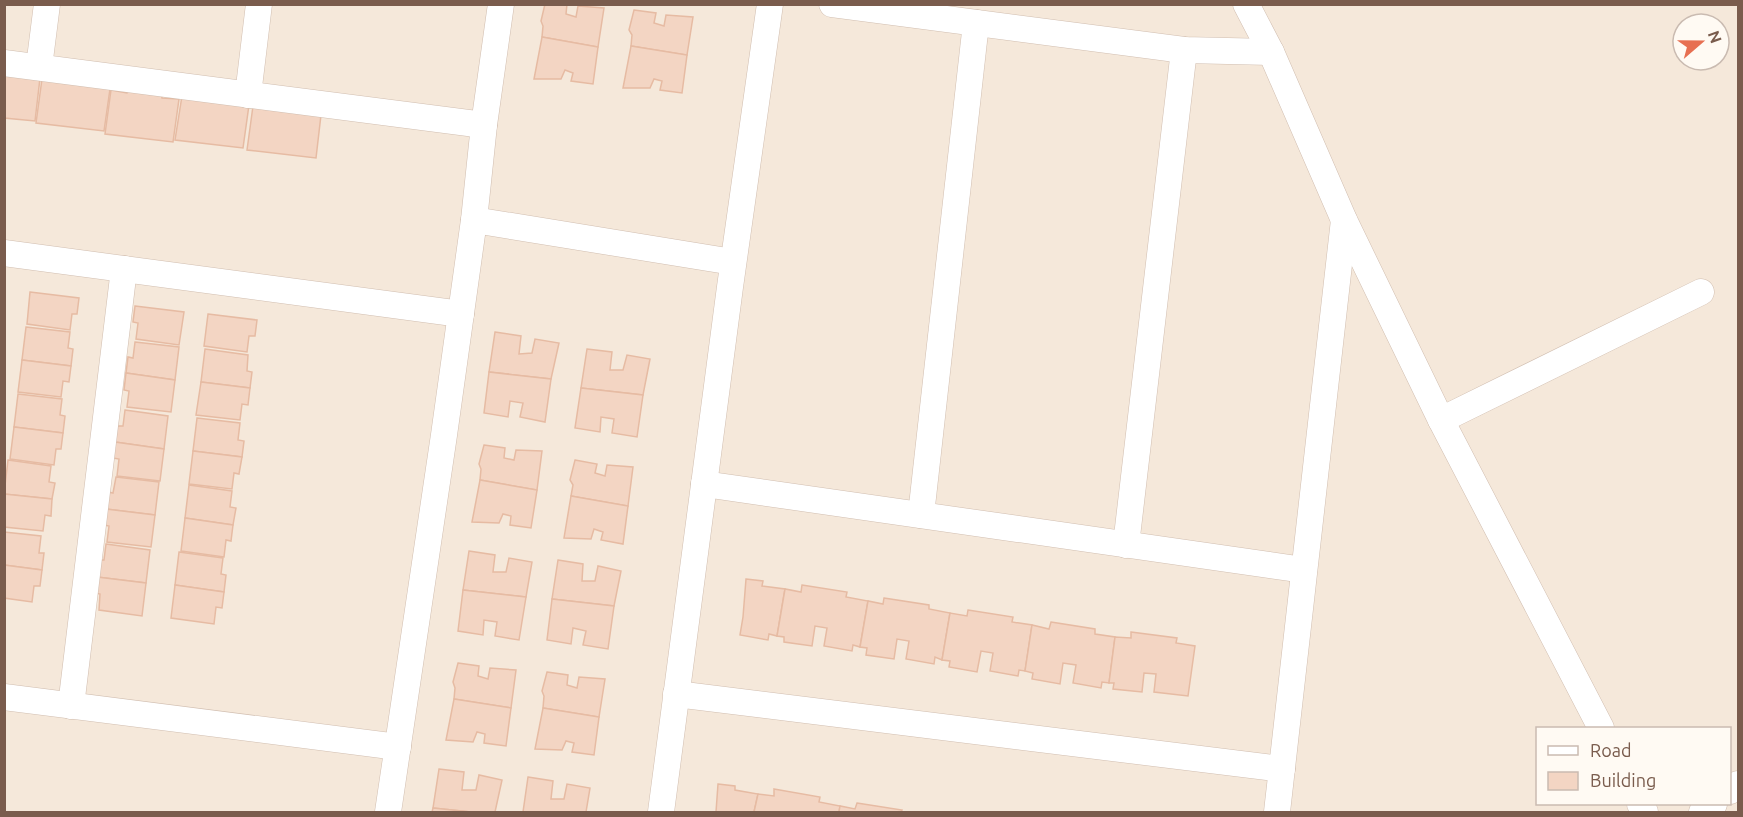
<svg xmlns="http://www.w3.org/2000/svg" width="1743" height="817" font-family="Ubuntu,sans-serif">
<rect width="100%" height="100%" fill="#fdf6ec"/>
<path fill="#f5e8da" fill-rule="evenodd" d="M 5,5 L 1738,5 L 1738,812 L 5,812 ZM 1683,24 L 1719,24 L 1719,60 L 1683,60 ZM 1538,728 L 1730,728 L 1730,804 L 1538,804 Z"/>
<g fill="#f3d5c3" stroke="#e6bba3" stroke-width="1.5">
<path d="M 545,4 L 567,4 L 566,14 L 576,17 L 578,6 L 604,8 L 598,47 L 542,37 L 543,26 L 541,21 Z"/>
<path d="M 634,10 L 656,13 L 654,23 L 664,26 L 666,15 L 693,17 L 687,55 L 631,46 L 632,35 L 629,30 Z"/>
<path d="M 542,37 L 598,47 L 593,84 L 571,81 L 573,73 L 565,70 L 561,79 L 534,79 Z"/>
<path d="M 631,46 L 687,55 L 682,93 L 660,90 L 662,81 L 654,79 L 650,88 L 623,88 Z"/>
<path d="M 4,69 L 40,78 L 35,121 L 4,118 Z"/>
<path d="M 42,79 L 110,89 L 104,131 L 36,123 Z"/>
<path d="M 130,88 L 161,93 L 162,98 L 179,99 L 173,142 L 105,134 L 111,90 L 127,93 Z"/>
<path d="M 182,96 L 249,105 L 243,148 L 175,140 Z"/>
<path d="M 253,106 L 321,115 L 316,158 L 247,150 Z"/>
<path d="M 30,292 L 79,298 L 77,314 L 72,314 L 70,330 L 27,324 Z"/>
<path d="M 135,306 L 184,312 L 179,345 L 136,339 L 138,323 L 133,322 Z"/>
<path d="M 208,314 L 257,320 L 255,336 L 249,336 L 247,352 L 204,346 Z"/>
<path d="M 26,327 L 70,332 L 68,348 L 73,349 L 71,366 L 22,360 Z"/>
<path d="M 495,332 L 521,336 L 519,354 L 532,353 L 535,339 L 559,343 L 551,379 L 489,372 Z"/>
<path d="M 135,342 L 179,347 L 175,380 L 126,373 L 128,357 L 133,358 Z"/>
<path d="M 205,349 L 248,355 L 247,371 L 252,372 L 250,388 L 201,382 Z"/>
<path d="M 587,349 L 612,352 L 610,370 L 623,370 L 627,355 L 650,359 L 643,395 L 581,388 Z"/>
<path d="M 22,360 L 71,366 L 69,382 L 63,381 L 61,397 L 18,392 Z"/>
<path d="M 489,372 L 551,379 L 545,422 L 520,417 L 523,403 L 510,401 L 508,417 L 484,413 Z"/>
<path d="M 126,373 L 175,380 L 171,412 L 127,407 L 129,391 L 124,390 Z"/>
<path d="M 201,382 L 250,388 L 248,405 L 242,404 L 240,420 L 196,415 Z"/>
<path d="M 581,388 L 643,395 L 637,437 L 612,433 L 614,419 L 601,417 L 600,432 L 575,428 Z"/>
<path d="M 18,394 L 62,399 L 60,415 L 65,416 L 63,433 L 14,427 Z"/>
<path d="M 125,410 L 168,416 L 164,449 L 115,442 L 117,426 L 123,426 Z"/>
<path d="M 197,418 L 240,423 L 238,440 L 244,441 L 242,457 L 193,451 Z"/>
<path d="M 14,427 L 63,433 L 61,449 L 56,449 L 54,465 L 10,459 Z"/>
<path d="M 115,442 L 164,449 L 160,481 L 117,476 L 119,459 L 113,458 Z"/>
<path d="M 484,445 L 505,448 L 504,458 L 514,460 L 516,450 L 542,451 L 537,490 L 480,480 L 481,469 L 479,464 Z"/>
<path d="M 193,451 L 242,457 L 239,474 L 234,473 L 232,489 L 189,484 Z"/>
<path d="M 8,460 L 51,466 L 49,482 L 55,483 L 52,499 L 4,494 Z"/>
<path d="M 575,460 L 597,464 L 595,473 L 605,476 L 607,465 L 633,467 L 628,506 L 571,496 L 573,485 L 570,480 Z"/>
<path d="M 116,477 L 159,482 L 155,515 L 106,509 L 108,492 L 113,493 Z"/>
<path d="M 480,480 L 537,490 L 531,528 L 510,525 L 511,516 L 503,514 L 499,523 L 472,522 Z"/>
<path d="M 189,485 L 232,491 L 230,507 L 236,508 L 233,525 L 185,518 Z"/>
<path d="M 4,494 L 52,499 L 51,516 L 45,515 L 43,531 L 4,527 Z"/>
<path d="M 571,496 L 628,506 L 623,544 L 601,540 L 603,532 L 594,529 L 591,539 L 564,538 Z"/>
<path d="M 106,509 L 155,515 L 151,547 L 107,542 L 109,526 L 104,525 Z"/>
<path d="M 185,518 L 233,525 L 231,541 L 226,540 L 224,557 L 181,551 Z"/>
<path d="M 4,532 L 41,536 L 39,553 L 44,553 L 42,570 L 4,565 Z"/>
<path d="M 106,544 L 150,550 L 146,583 L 97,577 L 99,560 L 104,560 Z"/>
<path d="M 469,551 L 495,555 L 493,572 L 506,572 L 509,558 L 532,562 L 526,597 L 463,590 Z"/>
<path d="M 179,552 L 223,558 L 221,574 L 226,575 L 224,592 L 175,585 Z"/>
<path d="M 558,560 L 583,564 L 582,581 L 595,581 L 598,566 L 621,571 L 614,606 L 552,599 Z"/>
<path d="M 4,565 L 42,570 L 40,586 L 34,586 L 32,602 L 4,598 Z"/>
<path d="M 97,577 L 146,583 L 142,616 L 99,610 L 100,594 L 95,593 Z"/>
<path d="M 746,579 L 763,581 L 762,586 L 785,589 L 777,636 L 769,634 L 768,640 L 740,635 L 743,617 Z"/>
<path d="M 175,585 L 224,592 L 222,608 L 216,607 L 214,624 L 171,618 Z"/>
<path d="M 802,585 L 847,592 L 846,597 L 868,601 L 860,647 L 853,645 L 852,651 L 824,646 L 827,628 L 815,626 L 812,646 L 784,642 L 784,637 L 777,636 L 785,589 L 801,592 Z"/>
<path d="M 463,590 L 526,597 L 519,640 L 495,636 L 497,622 L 484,620 L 483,635 L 458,631 Z"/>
<path d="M 884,598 L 929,605 L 929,609 L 950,613 L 942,660 L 935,657 L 934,664 L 906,659 L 909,641 L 897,639 L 894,659 L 866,655 L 867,648 L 860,647 L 868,601 L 883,604 Z"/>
<path d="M 552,599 L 614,606 L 608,649 L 583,645 L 586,631 L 573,628 L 571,644 L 547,640 Z"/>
<path d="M 968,610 L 1013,617 L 1012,622 L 1032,625 L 1025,671 L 1019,670 L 1018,676 L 990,671 L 993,653 L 981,651 L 977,672 L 949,667 L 950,661 L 942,660 L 950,613 L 967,616 Z"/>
<path d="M 1051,622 L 1095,629 L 1095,634 L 1115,637 L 1109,683 L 1102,682 L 1101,688 L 1073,683 L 1076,665 L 1063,663 L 1060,684 L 1032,679 L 1033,673 L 1025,671 L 1032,625 L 1049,629 Z"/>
<path d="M 1131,632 L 1177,638 L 1176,643 L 1195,646 L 1188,696 L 1154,692 L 1156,674 L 1144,673 L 1142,692 L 1113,689 L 1114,683 L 1109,683 L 1115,637 L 1131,638 Z"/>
<path d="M 458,663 L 479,666 L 478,676 L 488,679 L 490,668 L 516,670 L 511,708 L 454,699 L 455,688 L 453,682 Z"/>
<path d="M 547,672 L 568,675 L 567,685 L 577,688 L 579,677 L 605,679 L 599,717 L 543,708 L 544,696 L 542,691 Z"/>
<path d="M 454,699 L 511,708 L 506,746 L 484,743 L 485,734 L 477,732 L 473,742 L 446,740 Z"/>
<path d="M 543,708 L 599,717 L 594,755 L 572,752 L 574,743 L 566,741 L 562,750 L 535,749 Z"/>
<path d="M 439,769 L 464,772 L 462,790 L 476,790 L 479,775 L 502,780 L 495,812 L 471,812 L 433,808 Z"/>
<path d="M 528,777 L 553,781 L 551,799 L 564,799 L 567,784 L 590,788 L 586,812 L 523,812 Z"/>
<path d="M 718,784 L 735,786 L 735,790 L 758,794 L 754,812 L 716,812 Z"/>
<path d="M 774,789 L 820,797 L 819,802 L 840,806 L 839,812 L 754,812 L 758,794 L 774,796 Z"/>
<path d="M 857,803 L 902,810 L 901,812 L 839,812 L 840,806 L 855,809 Z"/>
<path d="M 433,808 L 471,812 L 432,812 Z"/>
</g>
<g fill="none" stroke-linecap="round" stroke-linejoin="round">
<g stroke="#d1beb0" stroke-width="27">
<g id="minor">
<path d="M 832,4 L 1184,50 L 1271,52"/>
<path d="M 1246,4 L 1271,52 L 1344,220 L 1441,420 L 1601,728"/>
<path d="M 4,63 L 484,125"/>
<path d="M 39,67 L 47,4"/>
<path d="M 248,95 L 259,4"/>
<path d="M 474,220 L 733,262"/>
<path d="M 4,253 L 461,314"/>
<path d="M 1441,420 L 1701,292"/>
<path d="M 704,484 L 1304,570"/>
<path d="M 921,515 L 976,23"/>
<path d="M 1126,545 L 1184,50"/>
<path d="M 676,694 L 1282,769"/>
<path d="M 4,697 L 398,747"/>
<path d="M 71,706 L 124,269"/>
<path d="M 1730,791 L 1738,784"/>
<path d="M 1640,804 L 1645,812"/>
<path d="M 388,812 L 444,435 L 474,220 L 484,125 L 501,4"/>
<path d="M 661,812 L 730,287 L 770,4"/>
<path d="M 1277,812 L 1344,220"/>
<path d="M 1702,812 L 1714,804"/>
</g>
</g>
<use href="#minor" stroke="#fff" stroke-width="26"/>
</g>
<rect width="1743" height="817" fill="none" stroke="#7a5c4d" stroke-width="12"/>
<rect x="1536" y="727" width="195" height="78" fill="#fffaf3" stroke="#cabbb1" stroke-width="1.5"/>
<rect x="1548" y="746" width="30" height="9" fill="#ffffff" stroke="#cabbb1" stroke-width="1.5"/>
<text x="1590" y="757" font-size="18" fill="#7a5c4d">Road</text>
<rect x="1548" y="772" width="30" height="18" fill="#f3d5c3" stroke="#cabbb1" stroke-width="1.5"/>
<text x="1590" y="787" font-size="18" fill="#7a5c4d">Building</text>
<g transform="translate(1701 42) rotate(70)"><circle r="28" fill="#fffaf3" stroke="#cabbb1" stroke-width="1.5"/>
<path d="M0-4.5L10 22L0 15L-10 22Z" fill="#e76f51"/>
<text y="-9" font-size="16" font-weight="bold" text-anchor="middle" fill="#7a5c4d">N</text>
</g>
</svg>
